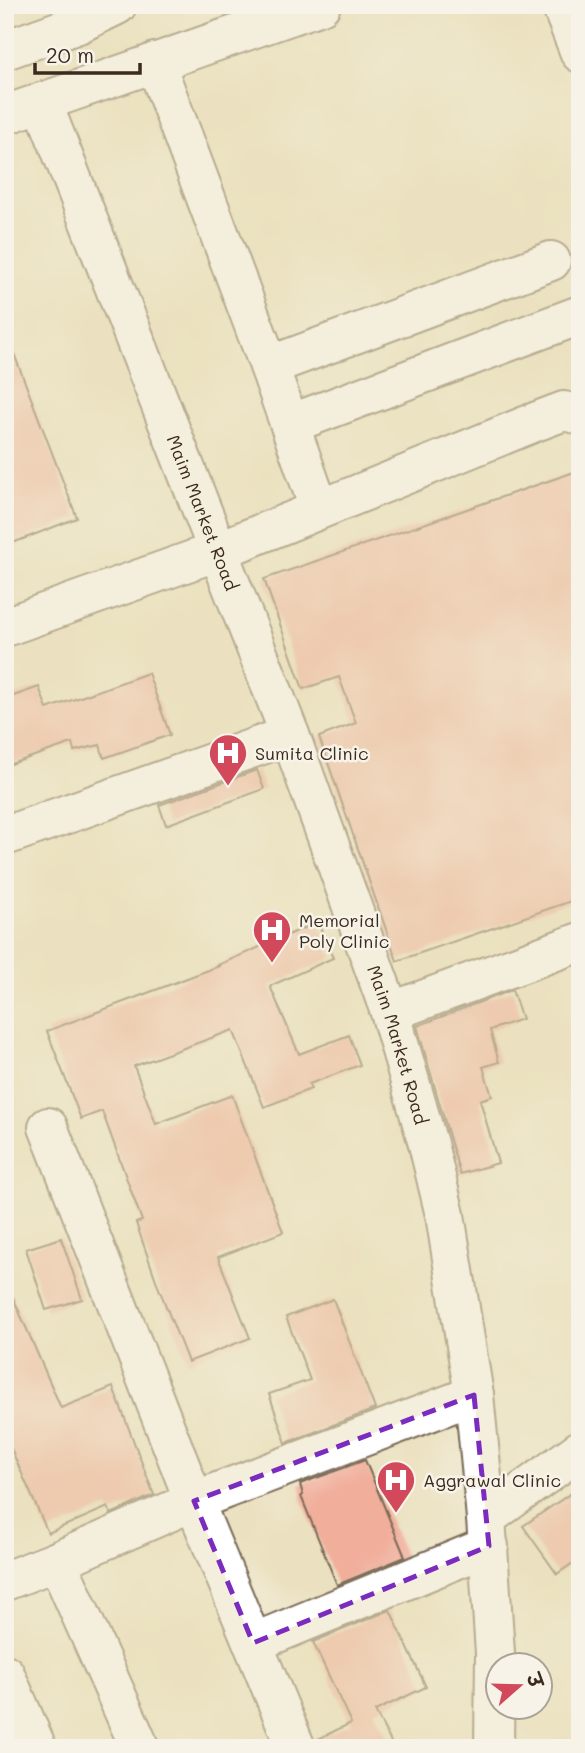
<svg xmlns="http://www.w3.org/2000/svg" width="585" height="1753" font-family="Mali,'Playpen Sans Deva',sans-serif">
<rect width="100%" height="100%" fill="#f7f3e8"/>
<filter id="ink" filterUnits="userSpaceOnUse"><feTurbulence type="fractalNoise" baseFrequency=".0143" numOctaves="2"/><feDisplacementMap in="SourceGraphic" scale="14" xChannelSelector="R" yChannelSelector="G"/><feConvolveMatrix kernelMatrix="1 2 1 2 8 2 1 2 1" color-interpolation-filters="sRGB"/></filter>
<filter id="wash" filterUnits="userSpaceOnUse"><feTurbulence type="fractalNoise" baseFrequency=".00686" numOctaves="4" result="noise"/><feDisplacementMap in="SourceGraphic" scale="28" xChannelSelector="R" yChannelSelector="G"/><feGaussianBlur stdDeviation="1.57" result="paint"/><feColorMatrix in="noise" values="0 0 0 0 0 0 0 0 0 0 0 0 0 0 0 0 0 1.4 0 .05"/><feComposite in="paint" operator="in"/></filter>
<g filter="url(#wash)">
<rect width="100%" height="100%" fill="#ebe1c0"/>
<g id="blocks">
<g fill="#f1ae9b">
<path d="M 8,338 L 77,518 L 5,546 L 5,339 Z"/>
<path d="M 580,470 L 580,898 L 397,961 L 319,737 L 356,723 L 339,677 L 303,689 L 264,579 Z"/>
<path d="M 148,673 L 170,735 L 104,758 L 100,745 L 74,751 L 72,743 L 5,766 L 5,699 L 39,687 L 47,709 Z"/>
<path d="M 257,770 L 264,789 L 166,825 L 159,805 Z"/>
<path d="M 318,922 L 333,958 L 270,986 L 299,1054 L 349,1035 L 360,1065 L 309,1084 L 311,1089 L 264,1107 L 233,1030 L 134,1066 L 156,1124 L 232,1095 L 283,1232 L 218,1257 L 250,1338 L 188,1362 L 158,1286 L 136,1223 L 142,1221 L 102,1111 L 81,1119 L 47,1031 L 219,966 L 218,965 Z"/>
<path d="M 512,990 L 522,1019 L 490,1030 L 499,1062 L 483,1067 L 492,1096 L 480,1100 L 498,1163 L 460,1174 L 417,1026 Z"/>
<path d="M 61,1238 L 82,1299 L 46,1310 L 26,1249 Z"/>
<path d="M 5,1279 L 61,1408 L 113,1387 L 154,1495 L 111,1514 L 108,1507 L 48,1533 L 5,1435 Z"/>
<path d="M 333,1299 L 375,1409 L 286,1443 L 269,1394 L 310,1380 L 286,1317 Z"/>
<path d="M 365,1460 L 405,1557 L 337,1585 L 301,1496 L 303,1495 L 300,1484 Z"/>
<path d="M 580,1487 L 580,1558 L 557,1574 L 523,1526 Z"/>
<path d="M 390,1610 L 426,1687 L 375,1711 L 394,1748 L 317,1748 L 316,1740 L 351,1723 L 313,1642 Z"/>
</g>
</g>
</g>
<g filter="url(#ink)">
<use href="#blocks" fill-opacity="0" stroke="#796a57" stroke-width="2"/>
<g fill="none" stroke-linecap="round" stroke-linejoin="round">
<g stroke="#796a57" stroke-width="42">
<g id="minor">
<path d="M 561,5 L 580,53"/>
<path d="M 155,62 L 269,366 L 319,508"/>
<path id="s1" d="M 42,102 L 290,735 L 390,1012 L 428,1144 L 445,1215 L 474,1395 L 486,1518 L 495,1653 L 494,1748"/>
<path d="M 269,366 L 551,261"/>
<path d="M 290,424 L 580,315"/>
<path d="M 5,627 L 218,551 L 535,422 L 564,411 L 580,415"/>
<path d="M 5,836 L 290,735"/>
<path d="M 390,1012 L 580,942"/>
<path d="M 48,1127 L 194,1501 L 296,1748"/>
<path d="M 486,1518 L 580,1450"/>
<path d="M 57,1561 L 140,1748"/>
<path d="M 5,1581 L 57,1561 L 194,1501 L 474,1395"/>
<path d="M 253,1643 L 489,1546"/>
<path d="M 5,1674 L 37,1748"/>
</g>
</g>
<g stroke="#796a57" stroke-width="42">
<path id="major" d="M 5,115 L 321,5"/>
</g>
<g stroke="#796a57" stroke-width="42">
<path id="highway" d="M 5,50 L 78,24 L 117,5"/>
</g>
<use href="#minor" stroke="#fff" stroke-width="38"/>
<use href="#major" stroke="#fff" stroke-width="38"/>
<use href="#highway" stroke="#fff" stroke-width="38"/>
</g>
</g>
<path d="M0 0H585V1753H0ZM 474,1395 L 489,1546 L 253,1643 L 194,1501 Z" fill="#ebe1c0" fill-opacity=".55" fill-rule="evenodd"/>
<path fill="none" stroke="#7b2cbf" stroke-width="5" stroke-dasharray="14 9" stroke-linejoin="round" d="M 474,1395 L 489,1546 L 253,1643 L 194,1501 Z"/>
<defs>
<g id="hospital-pin" transform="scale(2.0125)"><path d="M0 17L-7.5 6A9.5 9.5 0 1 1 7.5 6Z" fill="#d1495b" stroke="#f7f3e8"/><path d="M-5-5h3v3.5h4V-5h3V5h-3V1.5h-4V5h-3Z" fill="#fff"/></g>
</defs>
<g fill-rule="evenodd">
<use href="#hospital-pin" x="228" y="753"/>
<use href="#hospital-pin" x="272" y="930"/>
<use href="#hospital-pin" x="396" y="1480"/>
</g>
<g text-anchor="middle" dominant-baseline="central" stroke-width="5" stroke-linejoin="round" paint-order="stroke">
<g font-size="18" fill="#3b2a1e" stroke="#f7f3e8">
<text stroke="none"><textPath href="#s1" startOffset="441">Maim Market Road</textPath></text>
<text stroke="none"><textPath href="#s1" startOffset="1008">Maim Market Road</textPath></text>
</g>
<g font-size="18" fill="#3b2a1e" stroke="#f7f3e8" text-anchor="start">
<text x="255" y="753">Sumita Clinic</text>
<text x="299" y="920">Memorial<tspan x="299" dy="21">Poly Clinic</tspan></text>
<text x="423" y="1480">Aggrawal Clinic</text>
</g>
</g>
<rect width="585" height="1753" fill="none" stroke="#f7f3e8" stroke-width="28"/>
<g transform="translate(519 1686) rotate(70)"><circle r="33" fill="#f7f3e8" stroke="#aca397" stroke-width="2"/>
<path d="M0-5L12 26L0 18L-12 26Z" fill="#d1495b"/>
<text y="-10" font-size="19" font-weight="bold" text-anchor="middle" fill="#3b2a1e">उ</text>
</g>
<path d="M35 63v10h105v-10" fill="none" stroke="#3b2a1e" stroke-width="3.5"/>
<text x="46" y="63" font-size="21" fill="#3b2a1e" stroke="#f7f3e8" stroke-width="5" paint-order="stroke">20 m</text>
</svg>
